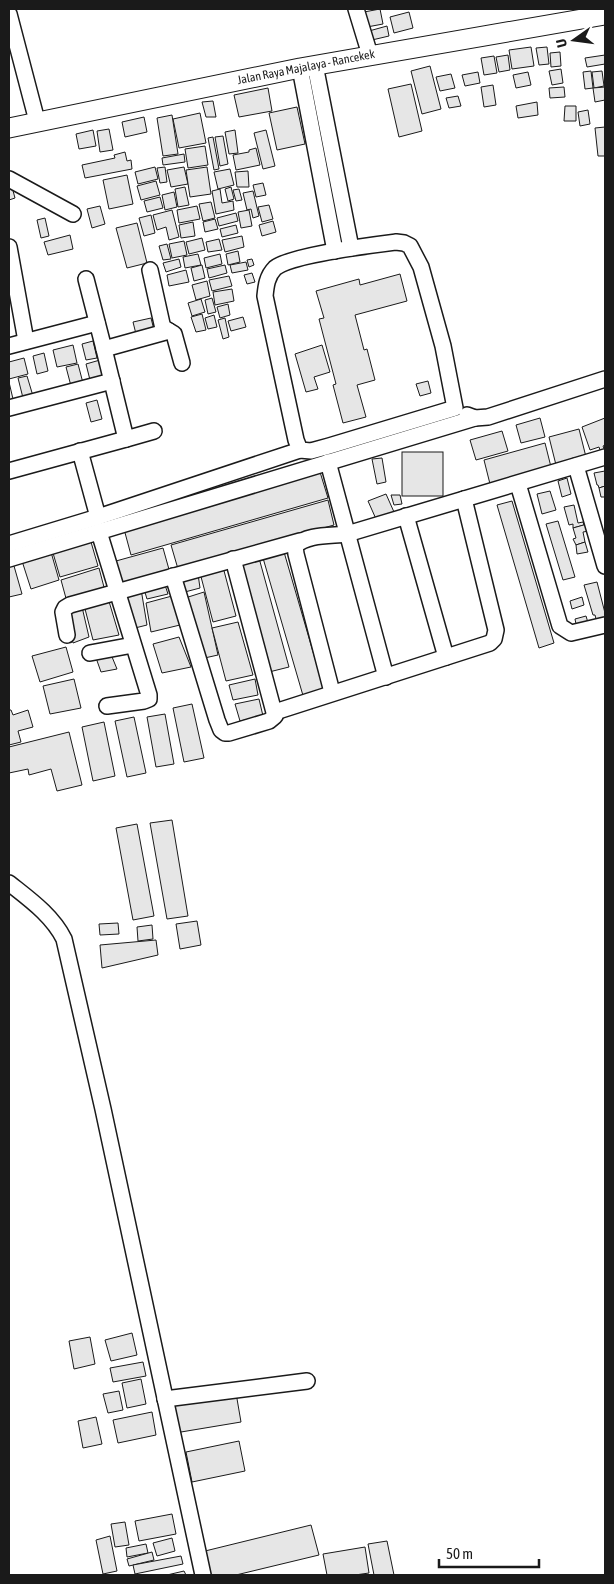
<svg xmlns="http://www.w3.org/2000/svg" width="614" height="1584" font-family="'Asap Condensed',sans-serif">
<rect width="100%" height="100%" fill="#fff"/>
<g fill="#e6e6e6" stroke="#1a1a1a">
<path d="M 380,9 L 383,24 L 367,27 L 364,12 Z"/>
<path d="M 409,12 L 413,28 L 394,33 L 390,17 Z"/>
<path d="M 387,26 L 389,36 L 372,40 L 369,31 Z"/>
<path d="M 531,47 L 534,66 L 512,69 L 509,50 Z"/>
<path d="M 547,47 L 549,64 L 539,65 L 536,48 Z"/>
<path d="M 560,52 L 561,66 L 551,67 L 550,53 Z"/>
<path d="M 508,55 L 510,70 L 499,72 L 496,57 Z"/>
<path d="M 605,55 L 605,64 L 587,67 L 585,58 Z"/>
<path d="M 494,56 L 497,73 L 484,75 L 481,58 Z"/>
<path d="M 430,66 L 441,109 L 422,114 L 411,71 Z"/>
<path d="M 561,69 L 563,83 L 552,85 L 549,71 Z"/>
<path d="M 591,71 L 593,88 L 585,89 L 583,72 Z"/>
<path d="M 602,71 L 604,86 L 594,88 L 592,72 Z"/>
<path d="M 478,72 L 480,83 L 465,86 L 462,75 Z"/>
<path d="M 528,72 L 531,85 L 516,88 L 513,75 Z"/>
<path d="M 451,74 L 455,88 L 440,91 L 436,77 Z"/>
<path d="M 411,84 L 422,131 L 399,137 L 388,89 Z"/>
<path d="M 493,85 L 496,105 L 484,107 L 481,87 Z"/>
<path d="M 564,87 L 565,97 L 550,98 L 549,88 Z"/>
<path d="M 605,87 L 605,100 L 595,102 L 593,88 Z"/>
<path d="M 268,88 L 272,111 L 239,117 L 234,95 Z"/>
<path d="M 458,96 L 461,106 L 449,108 L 446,98 Z"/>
<path d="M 213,101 L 216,117 L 206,117 L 202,102 Z"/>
<path d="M 537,102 L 538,115 L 518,118 L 516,106 Z"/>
<path d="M 565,106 L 576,106 L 576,121 L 564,121 Z"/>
<path d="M 297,107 L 305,144 L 277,150 L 269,113 Z"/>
<path d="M 588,110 L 590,124 L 580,126 L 578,112 Z"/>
<path d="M 200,113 L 206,143 L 179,148 L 173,119 Z"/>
<path d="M 172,115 L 178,154 L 163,156 L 157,118 Z"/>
<path d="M 144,117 L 147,132 L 125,137 L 122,122 Z"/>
<path d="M 605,127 L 605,156 L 598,156 L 595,128 Z"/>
<path d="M 109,129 L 113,150 L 100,152 L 97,131 Z"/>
<path d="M 93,130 L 96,146 L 79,149 L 76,134 Z"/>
<path d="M 235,130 L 238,153 L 229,154 L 225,132 Z"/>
<path d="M 266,130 L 275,166 L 263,169 L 254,133 Z"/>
<path d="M 223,136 L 228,164 L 220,166 L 215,137 Z"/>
<path d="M 213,137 L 219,169 L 214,170 L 208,138 Z"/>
<path d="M 205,146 L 208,165 L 188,168 L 185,149 Z"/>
<path d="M 256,148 L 260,165 L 236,170 L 233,155 L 249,152 L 249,150 Z"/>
<path d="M 125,152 L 127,161 L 131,160 L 132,169 L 85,178 L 82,165 L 115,158 L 114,155 Z"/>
<path d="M 184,154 L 185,162 L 163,165 L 162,158 Z"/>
<path d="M 155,167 L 158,179 L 138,184 L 135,172 Z"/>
<path d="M 165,167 L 167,182 L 160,183 L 157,168 Z"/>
<path d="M 184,167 L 188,184 L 171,187 L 167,170 Z"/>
<path d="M 207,167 L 211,194 L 190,197 L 186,170 Z"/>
<path d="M 230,169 L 234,185 L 218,189 L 214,172 Z"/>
<path d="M 248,171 L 249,187 L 237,187 L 235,172 Z"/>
<path d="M 127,175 L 133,204 L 109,209 L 103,180 Z"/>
<path d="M 156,181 L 160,195 L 141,200 L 137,186 Z"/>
<path d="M 263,183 L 266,195 L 256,197 L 253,185 Z"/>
<path d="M 12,187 L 15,198 L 9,200 L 9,188 Z"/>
<path d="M 185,187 L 189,205 L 178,207 L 175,189 Z"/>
<path d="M 231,187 L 234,199 L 228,201 L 225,189 Z"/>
<path d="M 220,189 L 222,203 L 233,201 L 234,210 L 216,214 L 212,191 Z"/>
<path d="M 239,189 L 242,200 L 236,201 L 233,190 Z"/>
<path d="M 253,191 L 259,216 L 253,218 L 251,209 L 247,210 L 243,193 Z"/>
<path d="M 174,192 L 177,207 L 165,210 L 162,195 Z"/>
<path d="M 160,197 L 163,208 L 147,212 L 144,201 Z"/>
<path d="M 211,202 L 215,218 L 203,221 L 199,204 Z"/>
<path d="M 269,205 L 273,219 L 262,222 L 258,207 Z"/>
<path d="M 100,206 L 105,224 L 92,228 L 87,209 Z"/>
<path d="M 197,206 L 200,219 L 179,223 L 177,210 Z"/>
<path d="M 172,210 L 179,237 L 169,240 L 166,227 L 157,230 L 153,215 Z"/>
<path d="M 249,210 L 252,226 L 241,228 L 238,212 Z"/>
<path d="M 236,213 L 238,221 L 219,226 L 217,218 Z"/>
<path d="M 151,215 L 155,233 L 144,236 L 139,218 Z"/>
<path d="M 45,218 L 49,236 L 41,238 L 37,220 Z"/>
<path d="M 215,219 L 218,229 L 205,232 L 203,222 Z"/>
<path d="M 273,221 L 276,232 L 262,236 L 259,225 Z"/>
<path d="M 193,222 L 195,236 L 181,238 L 179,225 Z"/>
<path d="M 137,223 L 147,263 L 127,268 L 116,228 Z"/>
<path d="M 236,225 L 238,233 L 222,237 L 220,229 Z"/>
<path d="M 70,235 L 73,249 L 48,255 L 44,242 Z"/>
<path d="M 242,236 L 244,247 L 225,252 L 222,240 Z"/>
<path d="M 202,238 L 205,250 L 189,254 L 186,242 Z"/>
<path d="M 219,239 L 222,250 L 208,252 L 206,242 Z"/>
<path d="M 184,241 L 187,255 L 172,258 L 169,244 Z"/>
<path d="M 167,244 L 171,259 L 163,260 L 159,246 Z"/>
<path d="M 238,251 L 240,262 L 228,265 L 226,254 Z"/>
<path d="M 198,254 L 201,265 L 185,268 L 183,257 Z"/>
<path d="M 220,254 L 222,264 L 206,268 L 204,258 Z"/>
<path d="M 179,259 L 181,267 L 166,272 L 163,263 Z"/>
<path d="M 252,259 L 254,265 L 249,267 L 247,260 Z"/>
<path d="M 246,262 L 248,270 L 232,273 L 230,265 Z"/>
<path d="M 202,265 L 205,278 L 194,281 L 191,268 Z"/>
<path d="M 225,265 L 227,273 L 209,278 L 207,269 Z"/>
<path d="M 186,270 L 189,282 L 169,286 L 167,275 Z"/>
<path d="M 252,273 L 255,282 L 247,284 L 244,275 Z"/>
<path d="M 400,274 L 407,301 L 355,315 L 364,350 L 367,349 L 375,380 L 357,385 L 366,417 L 343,423 L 333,385 L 336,384 L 319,319 L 324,318 L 316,291 L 359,279 L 360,285 Z"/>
<path d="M 229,276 L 232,286 L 212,291 L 209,280 Z"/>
<path d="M 207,281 L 210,296 L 196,300 L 192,285 Z"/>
<path d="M 232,289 L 234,301 L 215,305 L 213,292 Z"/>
<path d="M 212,298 L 216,312 L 208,314 L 205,300 Z"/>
<path d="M 201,299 L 205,312 L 192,316 L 188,303 Z"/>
<path d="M 228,304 L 230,315 L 220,318 L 217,307 Z"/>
<path d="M 202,314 L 206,330 L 196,332 L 191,317 Z"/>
<path d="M 214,315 L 217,327 L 208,329 L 205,318 Z"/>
<path d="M 243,317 L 246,327 L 231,331 L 228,321 Z"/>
<path d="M 151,318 L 154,330 L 136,334 L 133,322 Z"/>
<path d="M 225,318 L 229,337 L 223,339 L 218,320 Z"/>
<path d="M 93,341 L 97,358 L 86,360 L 82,344 Z"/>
<path d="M 73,345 L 77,363 L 57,367 L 53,350 Z"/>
<path d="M 322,345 L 330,372 L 314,377 L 318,389 L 306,392 L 295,354 Z"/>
<path d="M 44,353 L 48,371 L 37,374 L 33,356 Z"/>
<path d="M 24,358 L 28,374 L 9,379 L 9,362 Z"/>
<path d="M 100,360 L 104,381 L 91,384 L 86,364 Z"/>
<path d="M 78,364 L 83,383 L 71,386 L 66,367 Z"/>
<path d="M 27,376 L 33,396 L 23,398 L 18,378 Z"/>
<path d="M 428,381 L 431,393 L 420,396 L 416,384 Z"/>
<path d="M 9,382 L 13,399 L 9,400 Z"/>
<path d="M 97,400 L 102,419 L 91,422 L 86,403 Z"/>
<path d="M 540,418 L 545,437 L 521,443 L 516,425 Z"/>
<path d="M 605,418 L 605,445 L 603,446 L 605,451 L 601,453 L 599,447 L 590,450 L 582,427 Z"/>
<path d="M 579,429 L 586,457 L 556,465 L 549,437 Z"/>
<path d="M 502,431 L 508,451 L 476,460 L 470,440 Z"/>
<path d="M 545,443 L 551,467 L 490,484 L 484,460 Z"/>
<rect x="402" y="452" width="41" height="44"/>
<path d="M 382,458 L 386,482 L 377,484 L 372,459 Z"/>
<path d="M 605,471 L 605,486 L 599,488 L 598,485 L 597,485 L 594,473 Z"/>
<path d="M 320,472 L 328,498 L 131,555 L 124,529 Z"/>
<path d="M 567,478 L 571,494 L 562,497 L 558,481 Z"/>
<path d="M 605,486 L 605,497 L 601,497 L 599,488 Z"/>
<path d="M 550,491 L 556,510 L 542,514 L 537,494 Z"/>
<path d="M 386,494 L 394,512 L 376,519 L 368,501 Z"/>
<path d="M 391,495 L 400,495 L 402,504 L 394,505 Z"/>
<path d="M 328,500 L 334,525 L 178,569 L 171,545 Z"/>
<path d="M 512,501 L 554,643 L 539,648 L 497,505 Z"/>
<path d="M 574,505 L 578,523 L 583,522 L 584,525 L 573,528 L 573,524 L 569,525 L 564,507 Z"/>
<path d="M 558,521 L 575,577 L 563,580 L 546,524 Z"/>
<path d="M 587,524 L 589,531 L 583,532 L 585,542 L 576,545 L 573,539 L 576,538 L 573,528 Z"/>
<path d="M 91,542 L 98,566 L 60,577 L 53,553 Z"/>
<path d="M 585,542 L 588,552 L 577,554 L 576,545 Z"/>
<path d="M 163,548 L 170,573 L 123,586 L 116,561 Z"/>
<path d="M 51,552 L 59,580 L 31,589 L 22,561 Z"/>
<path d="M 284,552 L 325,693 L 304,699 L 263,558 Z"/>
<path d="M 259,558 L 289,667 L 269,672 L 239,564 Z"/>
<path d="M 14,566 L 22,594 L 9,597 L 9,567 Z"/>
<path d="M 223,567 L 236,616 L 213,622 L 200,573 Z"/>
<path d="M 99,568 L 105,591 L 67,602 L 61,580 Z"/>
<path d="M 198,574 L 200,588 L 181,593 L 178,578 Z"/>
<path d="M 164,582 L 168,594 L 147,599 L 144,589 Z"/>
<path d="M 597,582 L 605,613 L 605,621 L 597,623 L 595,615 L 593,615 L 584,585 Z"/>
<path d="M 141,589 L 147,625 L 131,629 L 121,595 Z"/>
<path d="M 204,592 L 218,655 L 200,659 L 182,599 Z"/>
<path d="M 172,596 L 180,625 L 151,632 L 146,603 Z"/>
<path d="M 582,597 L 584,605 L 572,609 L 570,601 Z"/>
<path d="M 108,598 L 119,635 L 93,640 L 84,605 Z"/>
<path d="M 82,607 L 89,637 L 73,643 L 66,612 Z"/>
<path d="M 586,616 L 589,626 L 577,629 L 575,619 Z"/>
<path d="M 238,622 L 253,675 L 226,681 L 212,628 Z"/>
<path d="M 179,637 L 191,667 L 162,673 L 153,644 Z"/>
<path d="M 66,647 L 73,672 L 40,682 L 32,656 Z"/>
<path d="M 110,652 L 117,669 L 101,672 L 95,655 Z"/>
<path d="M 74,679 L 81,708 L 50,714 L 43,686 Z"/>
<path d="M 255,679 L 258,695 L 233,700 L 229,685 Z"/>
<path d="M 259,699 L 263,716 L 240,721 L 235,704 Z"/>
<path d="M 192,704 L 204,758 L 184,762 L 173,708 Z"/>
<path d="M 9,710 L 11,710 L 13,715 L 28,710 L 33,727 L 18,731 L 21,742 L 9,745 Z"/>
<path d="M 165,714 L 174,764 L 156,767 L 147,717 Z"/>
<path d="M 134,717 L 146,773 L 127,777 L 115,721 Z"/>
<path d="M 104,722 L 115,776 L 93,781 L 82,727 Z"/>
<path d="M 69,732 L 82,785 L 57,791 L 51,769 L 29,775 L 28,769 L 9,773 L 9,747 Z"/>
<path d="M 172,820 L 188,916 L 167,919 L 150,823 Z"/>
<path d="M 137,824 L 154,916 L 133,920 L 116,828 Z"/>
<path d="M 197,921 L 201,945 L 180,949 L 176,924 Z"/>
<path d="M 118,923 L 119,934 L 100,935 L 99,924 Z"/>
<path d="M 152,925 L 153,939 L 138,941 L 137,927 Z"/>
<path d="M 156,940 L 158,955 L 102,968 L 100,945 Z"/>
<path d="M 132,1333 L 137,1355 L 111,1361 L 105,1340 Z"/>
<path d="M 90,1337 L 95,1364 L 74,1369 L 69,1341 Z"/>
<path d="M 143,1362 L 146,1376 L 113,1382 L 110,1368 Z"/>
<path d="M 141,1379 L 146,1404 L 127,1408 L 122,1383 Z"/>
<path d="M 119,1391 L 123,1410 L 108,1413 L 103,1394 Z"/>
<path d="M 236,1393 L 241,1422 L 175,1433 L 170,1404 Z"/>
<path d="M 152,1412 L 156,1435 L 118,1443 L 113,1420 Z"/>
<path d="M 96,1417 L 102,1444 L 83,1448 L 78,1421 Z"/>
<path d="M 239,1441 L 245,1471 L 192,1482 L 186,1452 Z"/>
<path d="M 172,1514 L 176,1534 L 139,1541 L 135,1521 Z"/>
<path d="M 125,1522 L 129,1545 L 115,1547 L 111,1524 Z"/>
<path d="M 311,1525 L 319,1555 L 236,1575 L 207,1575 L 201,1552 Z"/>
<path d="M 110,1536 L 117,1571 L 103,1574 L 96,1540 Z"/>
<path d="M 172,1538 L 175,1551 L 157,1556 L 153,1543 Z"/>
<path d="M 387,1541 L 394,1575 L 374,1575 L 368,1544 Z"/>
<path d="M 146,1544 L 148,1553 L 127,1557 L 126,1548 Z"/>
<path d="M 365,1547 L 369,1573 L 355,1575 L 327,1575 L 323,1554 Z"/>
<path d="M 152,1552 L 154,1560 L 129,1566 L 127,1559 Z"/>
<path d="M 181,1556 L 183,1564 L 135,1574 L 133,1565 Z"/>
<path d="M 184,1571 L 186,1575 L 167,1575 Z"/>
</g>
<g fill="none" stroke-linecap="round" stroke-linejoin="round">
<g stroke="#1a1a1a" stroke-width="18">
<g id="minor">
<path d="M 356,9 L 370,55"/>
<path d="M 9,14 L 37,121"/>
<path d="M 315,65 L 351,248"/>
<path d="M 300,68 L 335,251"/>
<path d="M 9,179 L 73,214"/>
<path d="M 396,242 L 404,243 L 410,246 L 421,267 L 443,346 L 455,408 L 329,446 L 311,451 L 300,450 L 296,440 L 265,296 C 266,286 267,276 275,268 C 291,255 372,245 396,242 Z"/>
<path d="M 9,247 L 26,341"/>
<path d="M 150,270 L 162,324 L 164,328 L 174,334 L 182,363"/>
<path d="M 86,279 L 104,349"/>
<path d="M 9,346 L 97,323"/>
<path d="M 9,408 L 112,381"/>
<path d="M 467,415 L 475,418 L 488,417 L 605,379"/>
<path d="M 154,431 L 126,439 L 104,349 L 169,331"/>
<path d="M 80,451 L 98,517"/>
<path d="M 328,462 L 386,677"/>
<path d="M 576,466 L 605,566"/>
<path d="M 9,471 L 126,439"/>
<path d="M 518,484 L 560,626 L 571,633 L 605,625"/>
<path d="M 406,516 L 446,657"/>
<path d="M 99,532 L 149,695 L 149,699 L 144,701 L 107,706"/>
<path d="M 9,544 L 98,517 L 300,450"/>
<path d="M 9,559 L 475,418"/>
<path d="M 173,576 L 217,720 L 221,730 L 225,733 L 229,733 L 269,721 L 275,716 L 233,559"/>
<path d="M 67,635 L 63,612 L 65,608 L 70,605 L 300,541"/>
<path d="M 90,653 L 133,645"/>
<path d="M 332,692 L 296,554 L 295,546 C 307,534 330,536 347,534 L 605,457"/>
<path d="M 275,712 L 490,643 L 494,639 L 496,630 L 464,499"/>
<path d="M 9,883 C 29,899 52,915 64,939 L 103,1109 L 203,1575"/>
<path d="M 165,1399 L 307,1381"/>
</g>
</g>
<g stroke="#1a1a1a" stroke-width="21">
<path id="major" d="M 9,128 L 300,68 L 605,15"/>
</g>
<use href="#minor" stroke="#fff" stroke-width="15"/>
<use href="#major" stroke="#fff" stroke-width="19"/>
</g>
<g text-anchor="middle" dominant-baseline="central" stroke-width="4" stroke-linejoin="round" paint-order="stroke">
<g font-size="12" fill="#1a1a1a" stroke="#fff">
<text transform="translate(306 67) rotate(-11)">Jalan Raya Majalaya - Rancekek</text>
</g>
</g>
<rect width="614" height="1584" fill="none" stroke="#1a1a1a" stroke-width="20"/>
<g transform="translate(574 40) rotate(256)" stroke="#ffffff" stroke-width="4" paint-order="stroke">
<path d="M0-4L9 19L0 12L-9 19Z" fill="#1a1a1a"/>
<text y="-8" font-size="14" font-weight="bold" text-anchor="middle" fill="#1a1a1a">U</text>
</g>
<path d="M439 1559v8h100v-8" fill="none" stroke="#1a1a1a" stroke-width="2.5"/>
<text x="446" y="1559" font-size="15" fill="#1a1a1a" stroke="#ffffff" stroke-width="4" paint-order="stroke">50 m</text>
</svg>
